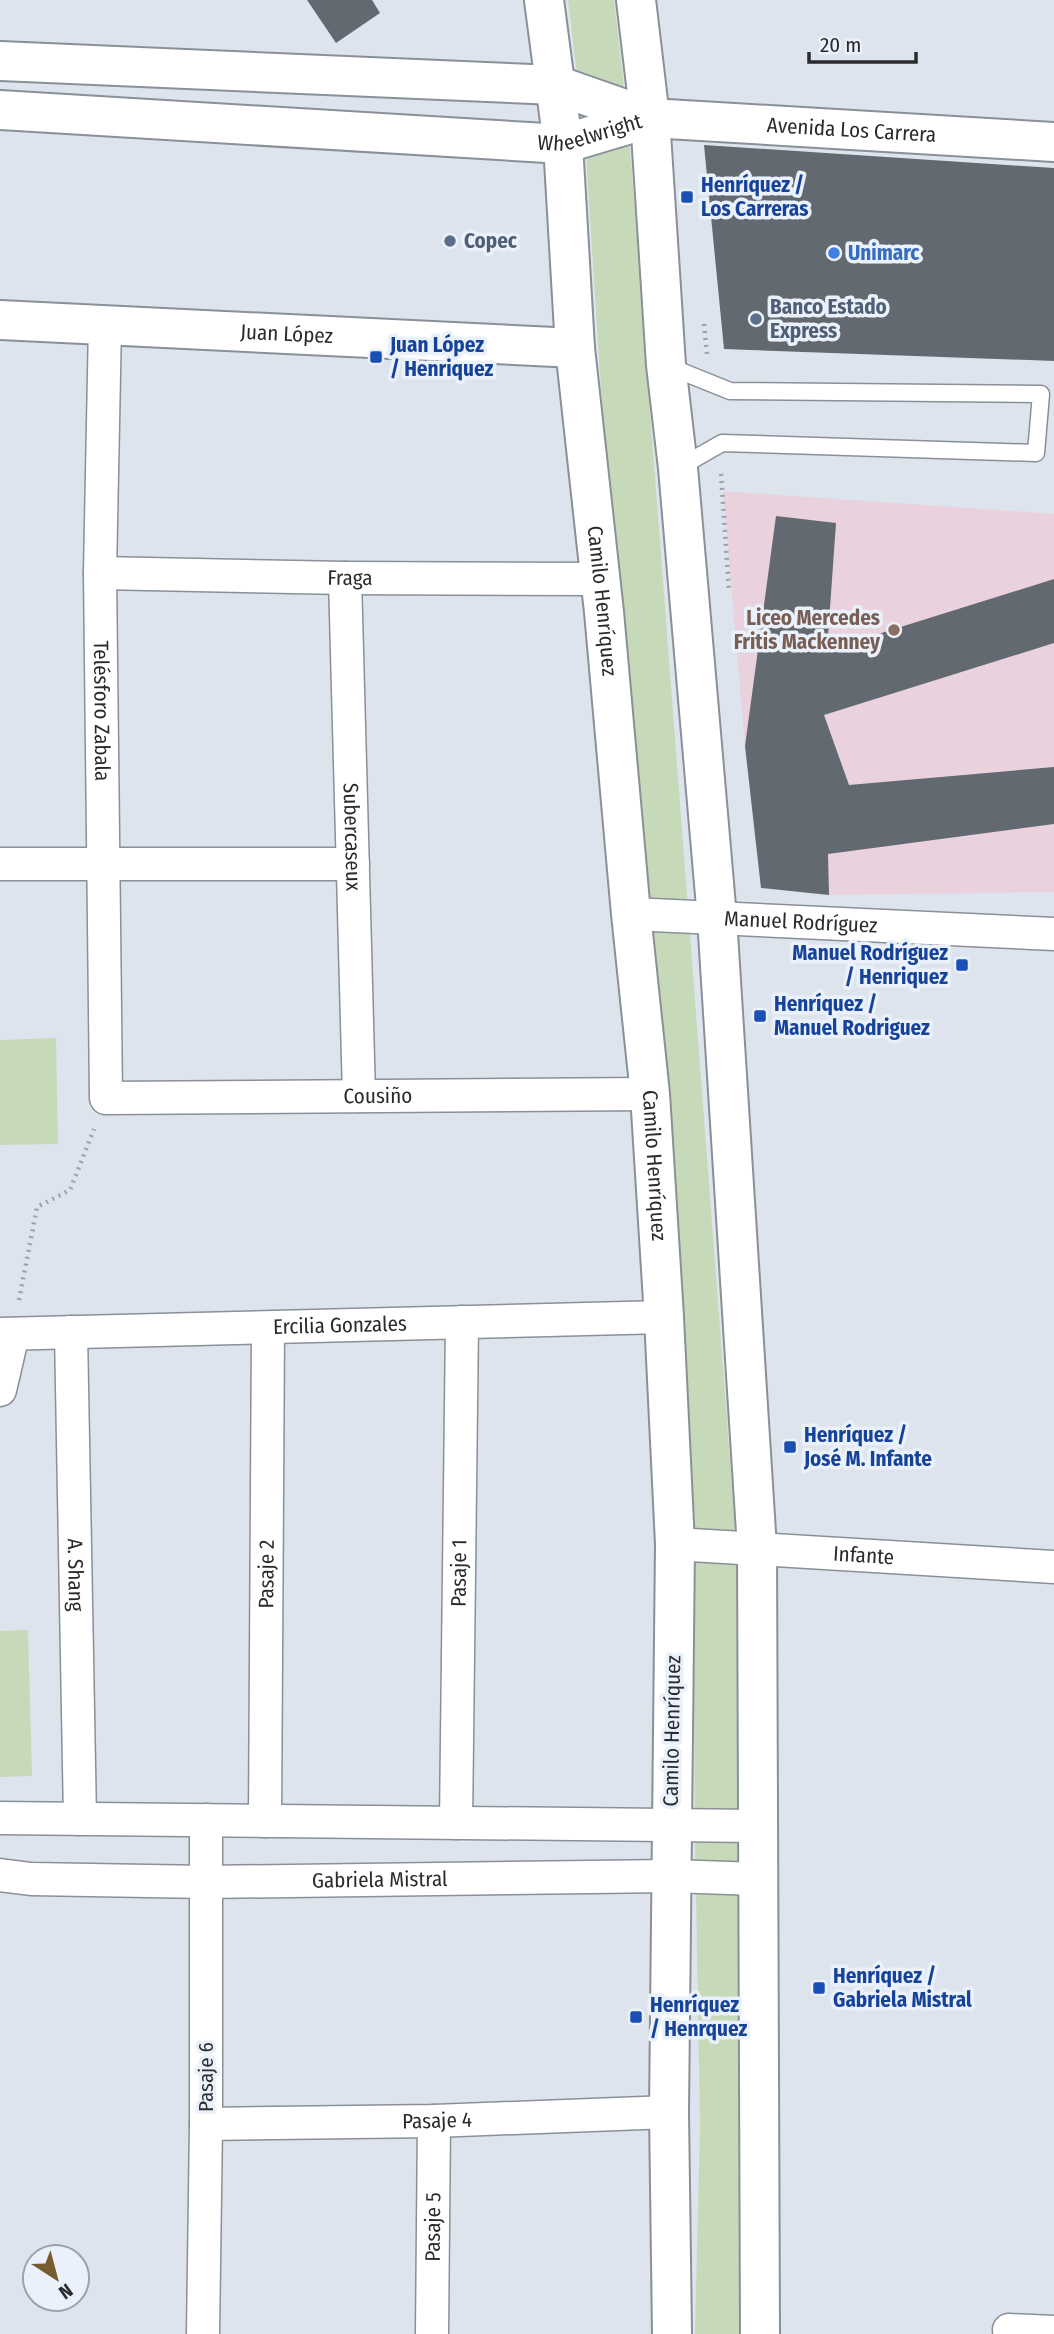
<svg xmlns="http://www.w3.org/2000/svg" width="1054" height="2334" font-family="'Fira Sans Condensed',sans-serif">
<rect width="100%" height="100%" fill="#dde4ed"/>
<path fill="#e9d2dd" d="M 723,491 L 1054,514 L 1054,892 L 829,895 L 761,888 L 745,746 Z"/>
<g fill="#c6daba">
<path d="M 568,0 L 614,0 L 628,122 L 737,1551 L 742,2334 L 695,2334 L 700,2126 L 695,1832 L 693,1580 L 635,915 L 585,141 Z"/>
<path d="M 56,1038 L 58,1144 L 0,1145 L 0,1040 Z"/>
<path d="M 28,1630 L 32,1776 L 0,1777 L 0,1631 Z"/>
</g>
<g fill="#636970">
<path d="M 307,0 L 372,0 L 380,13 L 336,43 Z"/>
<path d="M 704,145 L 1054,168 L 1054,361 L 724,349 Z"/>
<path d="M 776,516 L 836,523 L 827,650 L 1054,579 L 1054,643 L 824,715 L 849,785 L 1054,767 L 1054,824 L 828,854 L 829,895 L 761,888 L 745,746 Z"/>
</g>
<g fill="none" stroke-linecap="round" stroke-linejoin="round">
<g stroke="#899098" stroke-width="19">
<path id="lane" d="M 668,366 L 730,391 L 1041,394 L 1036,453 L 722,443 L 680,467"/>
</g>
<g stroke="#899098" stroke-width="35">
<g id="street">
<path id="s1" d="M 105,324 L 100,573 L 106,1098 L 650,1094"/>
<path id="s2" d="M 100,573 L 345,578 L 599,579"/>
<path id="s3" d="M 345,578 L 359,1096"/>
<path d="M 0,864 L 353,864"/>
<path id="s4" d="M 631,914 L 1054,934"/>
<path id="s5" d="M 71,1332 L 80,1819"/>
<path id="s6" d="M 0,1334 L 664,1317"/>
<path d="M 0,1390 L 13,1334"/>
<path id="s7" d="M 675,1544 L 1054,1567"/>
<path d="M 0,1818 L 757,1826"/>
<path id="s8" d="M 265,1821 L 268,1328"/>
<path id="s9" d="M 456,1823 L 462,1322"/>
<path id="s10" d="M 0,1875 L 31,1879 L 207,1882 L 670,1876 L 758,1879"/>
<path id="s11" d="M 206,2124 L 434,2121 L 669,2112"/>
<path d="M 1009,2330 L 1054,2332"/>
<path d="M 203,2334 L 206,2124 L 206,1820"/>
<path id="s12" d="M 432,2334 L 434,2121"/>
</g>
</g>
<g stroke="#899098" stroke-width="42">
<g id="secondary">
<path id="s13" d="M 0,320 L 575,348"/>
</g>
</g>
<g stroke="#899098" stroke-width="42">
<g id="primary">
<path id="s14" d="M 544,0 L 563,144 L 575,348 L 604,612 L 631,914 L 650,1094 L 664,1317 L 675,1544 L 669,2112 L 672,2334"/>
<path d="M 636,0 L 650,118 L 666,365 L 678,468 L 717,918 L 757,1548 L 760,2334"/>
<path id="s15" d="M 0,61 L 556,85 L 650,118 L 1054,142"/>
<path id="s16" d="M 0,110 L 563,144 L 650,118"/>
</g>
</g>
<g stroke="#9da2aa" stroke-width="4.5" stroke-dasharray="2 5" stroke-linecap="butt">
<path d="M 704,324 L 707,354"/>
<path d="M 721,474 L 729,591"/>
<path d="M 19,1300 L 37,1207 L 70,1190 L 94,1129"/>
</g>
<use href="#lane" stroke="#fff" stroke-width="16"/>
<use href="#street" stroke="#fff" stroke-width="32"/>
<use href="#secondary" stroke="#fff" stroke-width="38"/>
<use href="#primary" stroke="#fff" stroke-width="38"/>
</g>
<g fill="#1a4fb4" stroke="#eaf1fa" stroke-width="2.5">
<rect x="680" y="190" width="14" height="14" rx="3.5"/>
<rect x="369" y="350" width="14" height="14" rx="3.5"/>
<rect x="955" y="958" width="14" height="14" rx="3.5"/>
<rect x="753" y="1009" width="14" height="14" rx="3.5"/>
<rect x="783" y="1440" width="14" height="14" rx="3.5"/>
<rect x="812" y="1981" width="14" height="14" rx="3.5"/>
<rect x="629" y="2010" width="14" height="14" rx="3.5"/>
</g>
<g fill="#5c6f8a" stroke="#eaf1fa" stroke-width="2.5">
<circle cx="450" cy="241" r="7"/>
<circle cx="756" cy="319" r="7"/>
</g>
<circle fill="#3f7fe0" stroke="#eaf1fa" stroke-width="2.5" cx="834" cy="253" r="7"/>
<circle fill="#8d6e63" stroke="#eaf1fa" stroke-width="2.5" cx="894" cy="630" r="7"/>
<g text-anchor="middle" dominant-baseline="central" stroke-width="7" stroke-linejoin="round" paint-order="stroke">
<g font-size="21" fill="#292b2f" stroke="#eaf1fa">
<text stroke="none"><textPath href="#s16" startOffset="592">Wheelwright</textPath></text>
<text stroke="none"><textPath href="#s15" startOffset="858">Avenida Los Carrera</textPath></text>
<text stroke="none"><textPath href="#s13" startOffset="287">Juan López</textPath></text>
<text stroke="none"><textPath href="#s2" startOffset="250">Fraga</textPath></text>
<text stroke="none"><textPath href="#s14" startOffset="604">Camilo Henríquez</textPath></text>
<text stroke="none"><textPath href="#s1" startOffset="387">Telésforo Zabala</textPath></text>
<text stroke="none"><textPath href="#s3" startOffset="259">Subercaseux</textPath></text>
<text stroke="none"><textPath href="#s4" startOffset="170">Manuel Rodríguez</textPath></text>
<text stroke="none"><textPath href="#s1" startOffset="1046">Cousiño</textPath></text>
<text stroke="none"><textPath href="#s14" startOffset="1171">Camilo Henríquez</textPath></text>
<text stroke="none"><textPath href="#s6" startOffset="340">Ercilia Gonzales</textPath></text>
<text stroke="none"><textPath href="#s7" startOffset="189">Infante</textPath></text>
<text stroke="none"><textPath href="#s9" startOffset="250">Pasaje 1</textPath></text>
<text stroke="none"><textPath href="#s8" startOffset="247">Pasaje 2</textPath></text>
<text stroke="none"><textPath href="#s5" startOffset="243">A. Shang</textPath></text>
<text transform="translate(672 1731) rotate(-89)">Camilo Henríquez</text>
<text stroke="none"><textPath href="#s10" startOffset="380">Gabriela Mistral</textPath></text>
<text transform="translate(206 2077) rotate(-90)">Pasaje 6</text>
<text stroke="none"><textPath href="#s11" startOffset="231">Pasaje 4</textPath></text>
<text stroke="none"><textPath href="#s12" startOffset="107">Pasaje 5</textPath></text>
</g>
<g font-size="21" font-weight="bold" fill="#164399" stroke="#eaf1fa" text-anchor="start">
<text x="701" y="185">Henríquez /<tspan x="701" dy="24">Los Carreras</tspan></text>
<text x="390" y="345">Juan López<tspan x="390" dy="24">/ Henriquez</tspan></text>
<text x="948" y="953" text-anchor="end">Manuel Rodríguez<tspan x="948" dy="24">/ Henriquez</tspan></text>
<text x="774" y="1004">Henríquez /<tspan x="774" dy="24">Manuel Rodriguez</tspan></text>
<text x="804" y="1435">Henríquez /<tspan x="804" dy="24">José M. Infante</tspan></text>
<text x="833" y="1976">Henríquez /<tspan x="833" dy="24">Gabriela Mistral</tspan></text>
<text x="650" y="2005">Henríquez<tspan x="650" dy="24">/ Henrquez</tspan></text>
</g>
<g font-size="21" font-weight="bold" fill="#4e5e75" stroke="#eaf1fa" text-anchor="start">
<text x="464" y="241">Copec</text>
<text x="770" y="307">Banco Estado<tspan x="770" dy="24">Express</tspan></text>
</g>
<g font-size="21" font-weight="bold" fill="#366cbe" stroke="#eaf1fa" text-anchor="start">
<text x="848" y="253">Unimarc</text>
</g>
<g font-size="21" font-weight="bold" fill="#785e54" stroke="#eaf1fa" text-anchor="end">
<text x="880" y="618">Liceo Mercedes<tspan x="880" dy="24">Fritis Mackenney</tspan></text>
</g>
</g>
<g transform="translate(56 2278) rotate(144)"><circle r="33" fill="#eaf1fa" stroke="#9da2a9" stroke-width="2"/>
<path d="M0-5L12 26L0 18L-12 26Z" fill="#765c2e"/>
<text y="-10" font-size="19" font-weight="bold" text-anchor="middle" fill="#292b2f">N</text>
</g>
<path d="M809 52v10h107v-10" fill="none" stroke="#292b2f" stroke-width="3.5"/>
<text x="820" y="52" font-size="21" fill="#292b2f" stroke="#eaf1fa" stroke-width="5" paint-order="stroke">20 m</text>
</svg>
